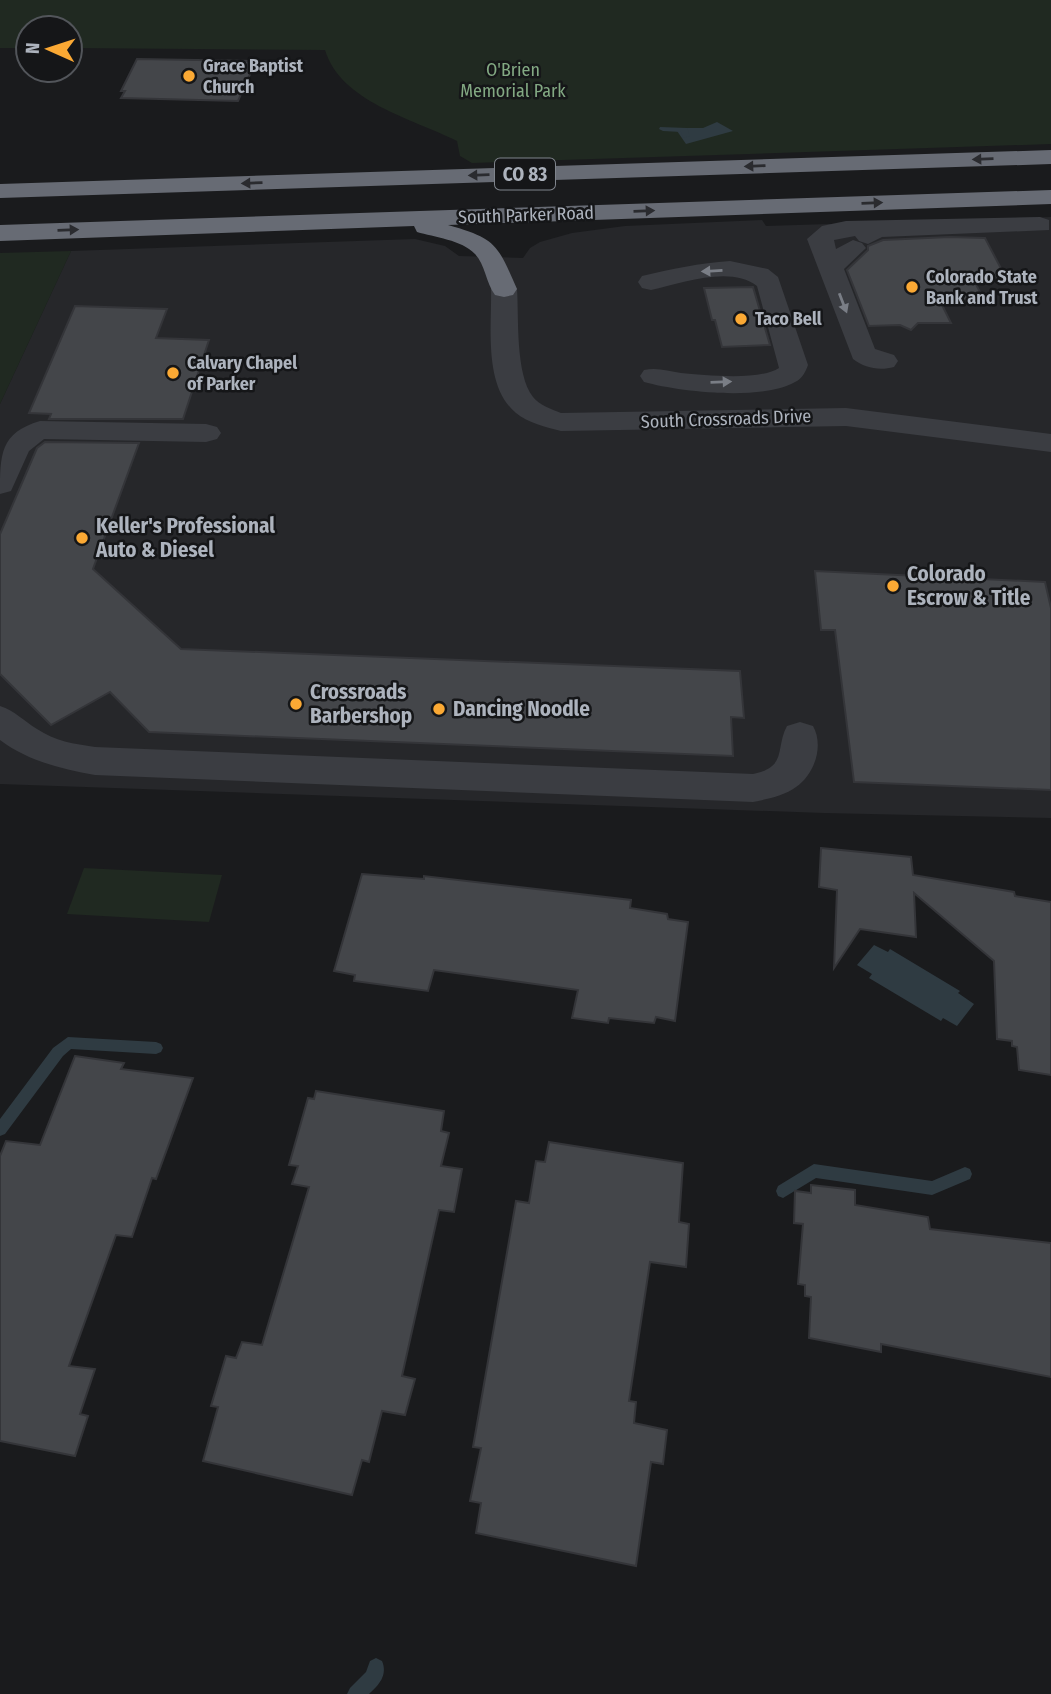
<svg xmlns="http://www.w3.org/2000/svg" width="1051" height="1694" font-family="'Fira Sans Condensed',sans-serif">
<rect width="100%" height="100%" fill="#1a1b1d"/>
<path fill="#26272a" d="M 1051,217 L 1051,818 L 824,813 L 0,784 L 0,404 L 71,251 L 415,239 L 445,246 L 459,256 L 523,258 L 530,248 L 540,242 L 572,233 L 625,226 L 762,220 L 766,226 Z"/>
<g fill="#202921">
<path d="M 0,0 L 1051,0 L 1051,144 L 472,163 L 460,156 L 457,141 C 411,118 341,102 325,50 L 70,48 L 70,28 L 28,28 L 28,48 L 0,48 Z"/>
<path d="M 71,251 L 0,404 L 0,253 Z"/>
<path d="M 84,868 L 222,875 L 209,922 L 67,914 Z"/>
</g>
<g fill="#2f3b42">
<path d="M 717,122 L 733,131 L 686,144 L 675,128 L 703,128 Z"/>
<path d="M 874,945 L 888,952 L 890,949 L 960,991 L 958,993 L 974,1004 L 957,1026 L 943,1018 L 941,1021 L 869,978 L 872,974 L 857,965 Z"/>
</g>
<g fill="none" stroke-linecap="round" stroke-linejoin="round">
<g fill="#2f3b42" fill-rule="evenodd">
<path d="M 660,127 L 687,128 L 690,136 L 683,138 L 681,132 L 663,131 L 659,129 Z"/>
<path d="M 68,1037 L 156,1042 L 161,1044 L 163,1048 L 161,1052 L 156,1054 L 71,1049 L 63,1056 L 5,1134 L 0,1136 L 0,1119 L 53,1048 Z"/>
<path d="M 814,1164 L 932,1181 L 965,1167 L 970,1169 L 972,1174 L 970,1179 L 932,1195 L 816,1178 L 783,1198 L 778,1196 L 776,1191 L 778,1186 Z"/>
<path d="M 376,1658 L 382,1661 C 388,1675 379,1685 369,1694 L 347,1694 L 350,1688 L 366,1672 L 370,1661 Z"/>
</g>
</g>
<g fill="#44464a" stroke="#343539" stroke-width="2">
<path d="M 137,59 L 256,61 L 238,101 L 121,98 L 125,91 L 121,91 Z"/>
<path d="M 949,237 L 985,238 L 1006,278 L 973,279 L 986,303 L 942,305 L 951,323 L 918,323 L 911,330 L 900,325 L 869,326 L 847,270 L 868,250 L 868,246 L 883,240 Z"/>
<path d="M 753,287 L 770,345 L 722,347 L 715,320 L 712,320 L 704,288 Z"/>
<path d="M 75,306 L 167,309 L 156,338 L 209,340 L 183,419 L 49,419 L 51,414 L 29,413 Z"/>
<path d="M 45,442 L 139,443 L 93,569 L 181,649 L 740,671 L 744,718 L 731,717 L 733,756 L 149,732 L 110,692 L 51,725 L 0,674 L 0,534 L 37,448 Z"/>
<path d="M 815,571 L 1045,582 L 1051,608 L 1051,790 L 854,782 L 835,630 L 821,630 Z"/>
<path d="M 821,848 L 911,857 L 913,875 L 1014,892 L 1015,896 L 1051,902 L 1051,1075 L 1019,1070 L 1017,1047 L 1012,1046 L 1012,1041 L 997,1039 L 994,961 L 914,893 L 916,937 L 860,929 L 834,968 L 837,890 L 819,887 Z"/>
<path d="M 362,874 L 424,879 L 424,876 L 631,900 L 630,908 L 667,914 L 668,919 L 688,922 L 675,1021 L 656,1017 L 654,1023 L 609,1018 L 608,1023 L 572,1018 L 578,990 L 434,970 L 428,991 L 354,981 L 355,975 L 334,971 Z"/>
<path d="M 75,1056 L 124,1063 L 121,1069 L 193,1078 L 156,1179 L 152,1178 L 132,1237 L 116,1235 L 69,1366 L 95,1369 L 80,1414 L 88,1416 L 75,1456 L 0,1441 L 0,1156 L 6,1141 L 40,1145 Z"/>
<path d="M 316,1091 L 444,1111 L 441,1131 L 449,1133 L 441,1166 L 462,1169 L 454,1212 L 439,1210 L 402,1376 L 415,1379 L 405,1415 L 382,1411 L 369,1462 L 362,1460 L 352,1495 L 203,1461 L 218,1407 L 211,1406 L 226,1356 L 236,1358 L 242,1342 L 262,1345 L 309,1187 L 292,1184 L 298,1166 L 289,1165 L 308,1098 L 314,1099 Z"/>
<path d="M 549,1142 L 683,1163 L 679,1222 L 689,1224 L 686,1267 L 650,1262 L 629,1401 L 636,1402 L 634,1423 L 667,1430 L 663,1464 L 651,1462 L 636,1566 L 476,1533 L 481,1503 L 470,1501 L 481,1448 L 473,1447 L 516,1201 L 529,1203 L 536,1161 L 545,1162 Z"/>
<path d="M 811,1185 L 855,1190 L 855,1205 L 928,1217 L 930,1229 L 1051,1243 L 1051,1377 L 881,1344 L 881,1352 L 809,1338 L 811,1297 L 805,1296 L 805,1285 L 798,1284 L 803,1224 L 794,1223 L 795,1191 L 811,1193 Z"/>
</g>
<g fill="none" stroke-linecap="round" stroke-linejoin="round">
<g fill="#3b3d42" fill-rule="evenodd">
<path d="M 1040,217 L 1049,220 L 1049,230 L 882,237 L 868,244 L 859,241 L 855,236 L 834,240 L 836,249 L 853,240 L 862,243 L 866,248 L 844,269 L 875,349 L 894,355 L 898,361 L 894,367 C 879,371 865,368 853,359 L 807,239 L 822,226 L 846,221 Z"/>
<path d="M 730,261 L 768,269 L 778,277 L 808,365 C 806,371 802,379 795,382 C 762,401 680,392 644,382 L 640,376 L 644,370 C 657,367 668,371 681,373 C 705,375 759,381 779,368 L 757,286 C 731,265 681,283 651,290 L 642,288 L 638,282 L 642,276 C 671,269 700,263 730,261 Z"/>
<path d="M 504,281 L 513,283 L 517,289 C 519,317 515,374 533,397 C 539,405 551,409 561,413 L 846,408 L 1051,434 L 1051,452 L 846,426 L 561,431 C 546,427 528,423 516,413 C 483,386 492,326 491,289 L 495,283 Z"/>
<path d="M 40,421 L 206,424 L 217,427 L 221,433 L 217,439 L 206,442 L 44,439 L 29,451 L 11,491 L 0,494 C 0,454 0,433 40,421 Z"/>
<path d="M 0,706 C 15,711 24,721 37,729 C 55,741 74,744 95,747 L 753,774 C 788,767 775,748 787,726 L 800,722 L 813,726 C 824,745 815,774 796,787 C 784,796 767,799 753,802 L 95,775 C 61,769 28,761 0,740 Z"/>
</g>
<g fill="#676b74" fill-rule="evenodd">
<path d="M 1051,150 L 1051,164 L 0,198 L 0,184 Z"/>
<path d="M 1051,190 L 1051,204 L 448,225 C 497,239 497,244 517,289 L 513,295 L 504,297 L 495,295 C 486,283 485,264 475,254 C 462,240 434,237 417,232 L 414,226 L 0,241 L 0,225 Z"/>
</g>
</g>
<defs><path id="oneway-solid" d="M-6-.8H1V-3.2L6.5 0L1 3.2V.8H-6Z" transform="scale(1.75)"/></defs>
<g fill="#2a2b2f">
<use href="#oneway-solid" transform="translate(983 159) rotate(178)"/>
<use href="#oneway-solid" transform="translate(755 166) rotate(178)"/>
<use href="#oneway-solid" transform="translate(479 175) rotate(178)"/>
<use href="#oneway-solid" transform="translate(252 183) rotate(178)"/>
<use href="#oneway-solid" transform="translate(872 203) rotate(-2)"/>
<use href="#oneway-solid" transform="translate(644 211) rotate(-2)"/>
<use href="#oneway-solid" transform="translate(68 230) rotate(-2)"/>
</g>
<g fill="#7a7e86">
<use href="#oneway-solid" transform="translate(712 271) rotate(177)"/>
<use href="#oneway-solid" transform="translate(843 303) rotate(69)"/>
<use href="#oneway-solid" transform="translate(721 382) rotate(-2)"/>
</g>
<g fill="#fba934" stroke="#151618" stroke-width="2.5">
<circle cx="189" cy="76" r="7"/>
<circle cx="912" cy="287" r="7"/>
<circle cx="741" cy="319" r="7"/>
<circle cx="173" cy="373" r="7"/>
<circle cx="82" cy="538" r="7"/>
<circle cx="893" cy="586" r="7"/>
<circle cx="296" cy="704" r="7"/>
<circle cx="439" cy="709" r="7"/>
</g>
<g text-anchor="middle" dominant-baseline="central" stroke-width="5" stroke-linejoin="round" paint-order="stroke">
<g font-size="18" font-weight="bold" fill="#adb3bd" stroke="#151618" text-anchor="start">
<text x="203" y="66">Grace Baptist<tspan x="203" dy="21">Church</tspan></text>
<text x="926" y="277">Colorado State<tspan x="926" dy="21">Bank and Trust</tspan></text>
<text x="755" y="319">Taco Bell</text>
<text x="187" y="363">Calvary Chapel<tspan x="187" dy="21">of Parker</tspan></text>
</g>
<g font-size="18" fill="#83a983" stroke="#151618">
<text x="513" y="70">O'Brien<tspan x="513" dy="21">Memorial Park</tspan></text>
</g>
<g font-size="18" fill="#adb3bd" stroke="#151618">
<text transform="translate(526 215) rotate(-2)">South Parker Road</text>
<text transform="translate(726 419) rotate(-2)">South Crossroads Drive</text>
</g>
<rect fill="#151618" stroke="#7f848c" stroke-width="2" x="495" y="158.5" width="60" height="31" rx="5"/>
<g font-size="19" font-weight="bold" fill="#adb3bd">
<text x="525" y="174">CO 83</text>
</g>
<g font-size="21" font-weight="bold" fill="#adb3bd" stroke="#151618" text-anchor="start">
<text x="96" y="526">Keller's Professional<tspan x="96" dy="24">Auto &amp; Diesel</tspan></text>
<text x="907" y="574">Colorado<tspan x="907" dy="24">Escrow &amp; Title</tspan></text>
<text x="310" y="692">Crossroads<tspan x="310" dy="24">Barbershop</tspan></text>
<text x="453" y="709">Dancing Noodle</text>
</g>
</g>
<g transform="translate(49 49) rotate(273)"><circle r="33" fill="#151618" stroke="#52555a" stroke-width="2"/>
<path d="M0-5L12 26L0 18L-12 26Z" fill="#fba934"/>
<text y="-10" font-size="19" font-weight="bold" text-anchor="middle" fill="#adb3bd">N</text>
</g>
</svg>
